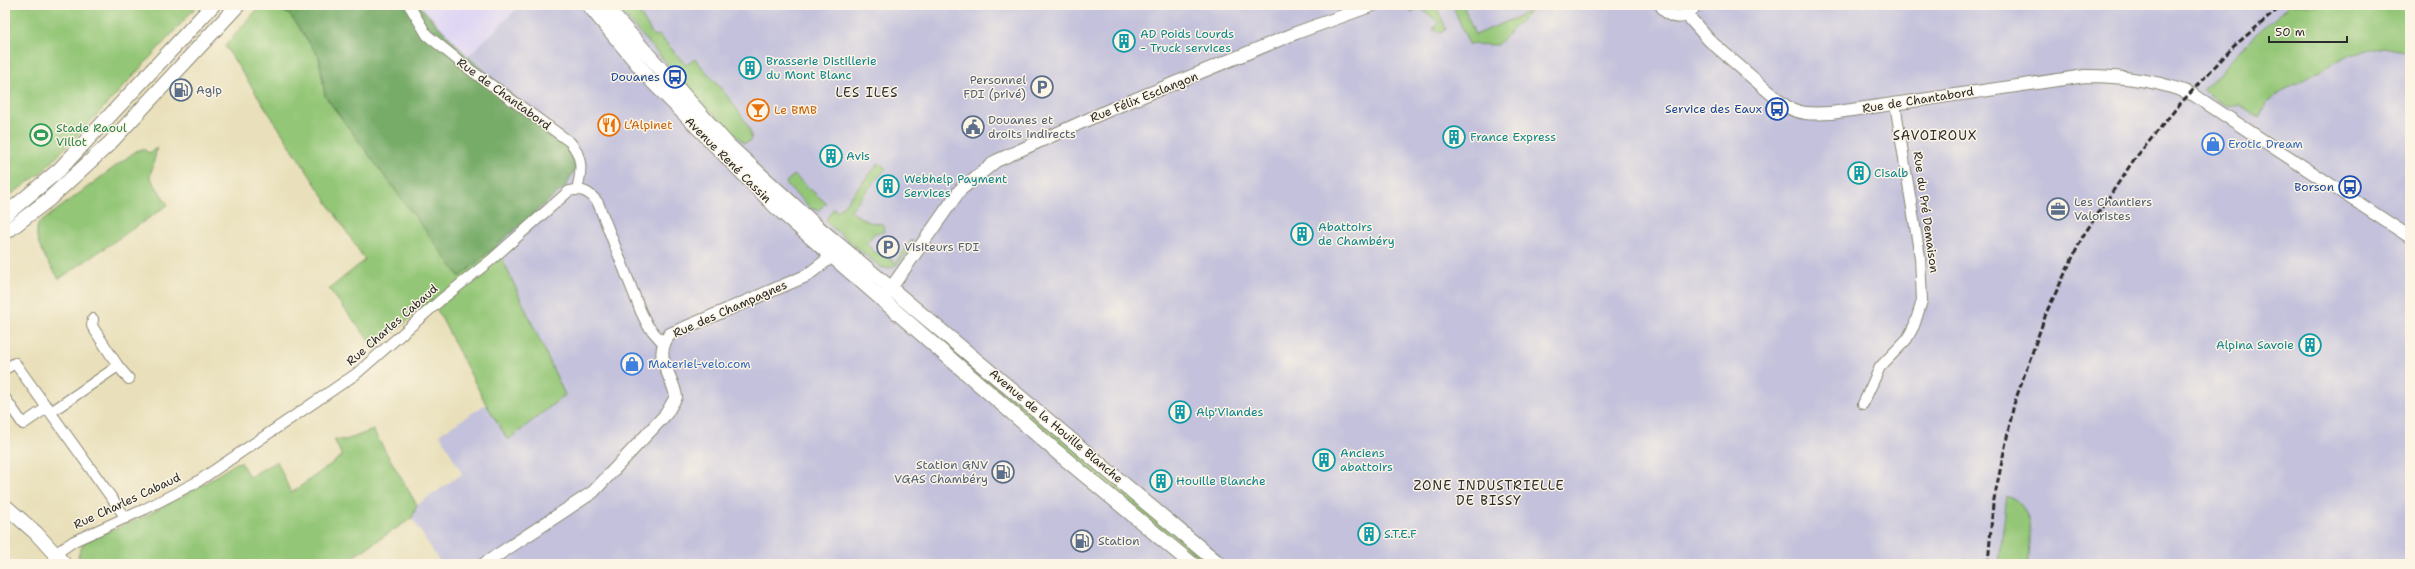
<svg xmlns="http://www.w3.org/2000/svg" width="2415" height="569" font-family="'Shantell Sans',sans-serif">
<rect width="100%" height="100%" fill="#fcf5e5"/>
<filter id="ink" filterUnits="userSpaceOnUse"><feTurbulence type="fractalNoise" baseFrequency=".025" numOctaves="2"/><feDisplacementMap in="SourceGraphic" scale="8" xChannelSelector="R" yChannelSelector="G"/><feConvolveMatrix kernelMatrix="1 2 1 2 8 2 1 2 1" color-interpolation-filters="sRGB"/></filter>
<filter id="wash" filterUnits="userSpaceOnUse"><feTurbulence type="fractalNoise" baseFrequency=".012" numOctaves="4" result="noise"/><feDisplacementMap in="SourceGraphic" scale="16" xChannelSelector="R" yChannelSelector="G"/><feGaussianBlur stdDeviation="0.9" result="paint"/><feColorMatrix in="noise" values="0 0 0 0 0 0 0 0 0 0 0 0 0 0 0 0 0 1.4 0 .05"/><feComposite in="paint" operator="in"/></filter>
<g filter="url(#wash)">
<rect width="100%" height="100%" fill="#e9e0bb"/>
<path fill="#ded5f5" d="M 419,5 L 521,5 L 467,57 Z"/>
<path fill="#c3c1db" d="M 521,5 L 2351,5 L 2410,36 L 2410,564 L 441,564 L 412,518 L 417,505 L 462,474 L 440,434 L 486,404 L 508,439 L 565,395 L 496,245 L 566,186 L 576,168 L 567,148 L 511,94 L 467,57 Z"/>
<g fill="#93c676" stroke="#5f7850">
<path d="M 5,5 L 198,5 L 113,98 L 41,173 L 5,199 Z"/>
<path d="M 261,5 L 273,5 L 290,15 L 319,57 L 325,96 L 460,277 L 496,245 L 565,395 L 508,440 L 486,404 L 432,300 L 375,348 L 329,289 L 365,260 L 225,46 Z"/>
<path d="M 615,5 L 635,5 L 654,37 L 659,35 L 686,65 L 695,59 C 707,73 756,124 751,141 L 744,143 L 704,105 Z"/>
<path d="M 1402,5 L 1436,5 L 1446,29 L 1441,33 L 1433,29 L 1439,23 L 1418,6 L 1412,12 L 1406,5 Z"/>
<path d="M 1463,5 L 1475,35 L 1527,13 L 1525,7 L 1537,5 L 1497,45 L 1469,44 L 1454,9 Z"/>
<path d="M 2291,5 L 2410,5 L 2410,52 L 2383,47 L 2347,56 L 2287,88 L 2270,100 L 2258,117 L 2240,105 L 2228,107 L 2202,90 L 2257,33 Z"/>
<path d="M 157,148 L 150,177 L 168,205 L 59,279 C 49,262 32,244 38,224 L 136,151 L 143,149 L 149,153 Z"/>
<path d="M 879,163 L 886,168 L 850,211 L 868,222 L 883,224 L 884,232 L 875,233 L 866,243 L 876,253 L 880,250 L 895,263 L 912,240 L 913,243 C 905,255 895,275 879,266 L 827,223 L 826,220 L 834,208 L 838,212 Z"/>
<path d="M 794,175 L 826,203 L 819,210 L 812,209 L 788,187 L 786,182 Z"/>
<path d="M 929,325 L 1214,564 L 1196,564 L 924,331 Z"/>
<path d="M 373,430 L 417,505 L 412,518 L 342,564 L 81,564 L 78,556 L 84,542 L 143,517 L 204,484 L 236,463 L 241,462 L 249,477 L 277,461 L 291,493 L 342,456 L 334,439 L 346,440 Z"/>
<path d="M 2007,496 C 2035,505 2031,541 2028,564 L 1999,564 Z"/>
</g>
<path fill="#76ab67" stroke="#506b49" d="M 277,5 L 419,5 L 467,56 L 511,94 L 567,148 L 576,168 L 566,186 L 460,277 L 325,96 L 319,57 L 290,15 L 276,7 Z"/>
</g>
<g filter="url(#ink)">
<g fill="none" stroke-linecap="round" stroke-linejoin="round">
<g stroke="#8a8673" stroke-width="12">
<g id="minor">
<path d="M 409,5 L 427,35 L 469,69 L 570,142 C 583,157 582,171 577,189"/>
<path d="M 93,319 L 92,326 L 118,366 L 129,379"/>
<path d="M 5,369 L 15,363 L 126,518"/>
<path d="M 5,398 L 23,424 L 48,407"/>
<path d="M 1863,404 L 1880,367 L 1907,339 L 1914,326 L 1922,301 L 1920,257 L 1895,104"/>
<path d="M 51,412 L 118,366"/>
<path d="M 55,554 L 74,541 L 145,509 L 197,482 L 356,374 L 442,299 L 491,260 L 569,191 C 582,188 590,192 598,203 L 641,312 L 648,326 L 663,343"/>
</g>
</g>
<g stroke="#8a8673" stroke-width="14">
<g id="tertiary">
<path d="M 1661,5 C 1667,16 1676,19 1687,15 L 1696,5"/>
<path d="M 1687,15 L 1710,41 L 1783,104 C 1798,115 1813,114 1831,113 L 2085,76 C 2123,76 2159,80 2194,95 L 2410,237"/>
<path d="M 886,295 L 960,190 L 996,161 L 1109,110 L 1296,33 L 1373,5"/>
<path d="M 484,564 L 593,492 L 666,414 L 676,397 C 673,374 651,357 670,334 L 806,276 L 839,251"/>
</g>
</g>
<g stroke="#8a8673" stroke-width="16">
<g id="secondary">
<path d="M 589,5 L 650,79 L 776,207 L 1057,452 L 1192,564"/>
<path d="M 604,5 L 728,145 L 814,224 L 1219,564"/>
<path d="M 5,215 L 59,170 L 213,5"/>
<path d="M 5,233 L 48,200 L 110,143 L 238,5"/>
<path d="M 5,506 L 36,533 L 64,564"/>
</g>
</g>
<use href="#minor" stroke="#fff" stroke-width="10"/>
<use href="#tertiary" stroke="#fff" stroke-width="12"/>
<use href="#secondary" stroke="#fff" stroke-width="14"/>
<path stroke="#2b2b2b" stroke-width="3" stroke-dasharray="6 3" stroke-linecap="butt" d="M 1988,564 L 1993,504 L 2014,404 L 2047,311 L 2083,236 L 2133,161 L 2179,105 L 2234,46 L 2283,5"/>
</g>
</g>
<defs>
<g id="building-ring" transform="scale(1.15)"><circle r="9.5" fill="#fcf5e5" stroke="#0f9aa8" stroke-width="1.5"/><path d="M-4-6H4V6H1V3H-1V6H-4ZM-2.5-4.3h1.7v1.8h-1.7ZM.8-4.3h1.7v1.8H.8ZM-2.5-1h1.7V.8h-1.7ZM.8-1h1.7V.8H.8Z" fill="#0f9aa8"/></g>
<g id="bus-ring" transform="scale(1.15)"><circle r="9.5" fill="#fcf5e5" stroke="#1a4fb4" stroke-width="1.5"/><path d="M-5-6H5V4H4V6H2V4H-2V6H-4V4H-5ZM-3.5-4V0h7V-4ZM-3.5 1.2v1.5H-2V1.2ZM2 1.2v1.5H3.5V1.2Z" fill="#1a4fb4"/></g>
<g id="parking-ring" transform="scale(1.15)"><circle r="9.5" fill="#fcf5e5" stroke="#5c6f8a" stroke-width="1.5"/><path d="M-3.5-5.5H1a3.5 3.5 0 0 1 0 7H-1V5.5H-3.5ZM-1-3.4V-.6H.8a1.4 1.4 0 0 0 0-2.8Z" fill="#5c6f8a"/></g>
<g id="fuel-ring" transform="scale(1.15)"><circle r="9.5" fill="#fcf5e5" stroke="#5c6f8a" stroke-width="1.5"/><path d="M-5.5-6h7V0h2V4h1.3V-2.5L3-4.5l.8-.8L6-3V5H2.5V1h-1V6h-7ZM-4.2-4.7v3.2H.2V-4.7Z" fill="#5c6f8a"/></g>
<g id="bar-ring" transform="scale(1.15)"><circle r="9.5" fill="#fcf5e5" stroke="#e8710a" stroke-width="1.5"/><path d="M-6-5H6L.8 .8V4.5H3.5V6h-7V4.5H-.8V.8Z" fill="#e8710a"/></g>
<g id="restaurant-ring" transform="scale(1.15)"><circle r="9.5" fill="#fcf5e5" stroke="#e8710a" stroke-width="1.5"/><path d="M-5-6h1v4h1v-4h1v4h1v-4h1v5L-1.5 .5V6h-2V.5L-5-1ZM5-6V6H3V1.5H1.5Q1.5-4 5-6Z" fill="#e8710a"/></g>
<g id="civic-ring" transform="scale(1.15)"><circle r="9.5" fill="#fcf5e5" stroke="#5c6f8a" stroke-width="1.5"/><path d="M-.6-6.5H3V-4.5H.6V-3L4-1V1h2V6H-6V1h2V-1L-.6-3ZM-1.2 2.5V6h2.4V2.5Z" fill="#5c6f8a"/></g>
<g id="stadium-ring" transform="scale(1.15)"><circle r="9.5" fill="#fcf5e5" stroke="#2e9e5b" stroke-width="1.5"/><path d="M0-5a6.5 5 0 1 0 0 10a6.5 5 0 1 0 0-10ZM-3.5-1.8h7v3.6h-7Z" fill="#2e9e5b"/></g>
<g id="shop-ring" transform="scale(1.15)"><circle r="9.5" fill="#fcf5e5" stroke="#3f7fe0" stroke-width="1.5"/><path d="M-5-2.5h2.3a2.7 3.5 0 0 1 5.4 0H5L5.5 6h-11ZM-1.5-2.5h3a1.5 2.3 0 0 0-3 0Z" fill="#3f7fe0"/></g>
<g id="office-ring" transform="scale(1.15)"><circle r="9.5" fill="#fcf5e5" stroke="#5c6f8a" stroke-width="1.5"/><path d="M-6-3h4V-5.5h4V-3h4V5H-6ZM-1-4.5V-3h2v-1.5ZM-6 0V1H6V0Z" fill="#5c6f8a"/></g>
</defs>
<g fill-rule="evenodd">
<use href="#building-ring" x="1124" y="41"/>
<use href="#building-ring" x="750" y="68"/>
<use href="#bus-ring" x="675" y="77"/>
<use href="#parking-ring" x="1042" y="87"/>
<use href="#fuel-ring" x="181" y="90"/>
<use href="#bus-ring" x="1777" y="109"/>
<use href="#bar-ring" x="758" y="110"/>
<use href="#restaurant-ring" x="609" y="125"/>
<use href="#civic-ring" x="973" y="127"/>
<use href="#stadium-ring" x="41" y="135"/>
<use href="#building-ring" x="1454" y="137"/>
<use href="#shop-ring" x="2213" y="144"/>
<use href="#building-ring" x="831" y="156"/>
<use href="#building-ring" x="1859" y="173"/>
<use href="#building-ring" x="888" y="186"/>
<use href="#bus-ring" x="2350" y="187"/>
<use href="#office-ring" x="2058" y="209"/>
<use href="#building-ring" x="1302" y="234"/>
<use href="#parking-ring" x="888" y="247"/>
<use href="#building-ring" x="2310" y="345"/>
<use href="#shop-ring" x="632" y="364"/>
<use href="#building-ring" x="1180" y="412"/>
<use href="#building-ring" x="1324" y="460"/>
<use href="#fuel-ring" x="1003" y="472"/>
<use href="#building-ring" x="1161" y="481"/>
<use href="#building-ring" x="1369" y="534"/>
<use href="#fuel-ring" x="1082" y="541"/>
</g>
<g text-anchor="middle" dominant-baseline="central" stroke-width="3" stroke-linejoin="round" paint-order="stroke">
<g font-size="12" fill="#0d838f" stroke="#fcf5e5" text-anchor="start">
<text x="1140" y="34">AD Poids Lourds<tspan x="1140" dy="14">- Truck services</tspan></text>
<text x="766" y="61">Brasserie Distillerie<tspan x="766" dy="14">du Mont Blanc</tspan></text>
<text x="1470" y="137">France Express</text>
<text x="846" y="156">Avis</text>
<text x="1874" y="173">Cisalb</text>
<text x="904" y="179">Webhelp Payment<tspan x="904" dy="14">Services</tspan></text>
<text x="1318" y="227">Abattoirs<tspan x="1318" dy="14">de Chambéry</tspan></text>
<text x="2294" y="345" text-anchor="end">Alpina Savoie</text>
<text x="1196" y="412">Alp'Viandes</text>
<text x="1340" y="453">Anciens<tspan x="1340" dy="14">abattoirs</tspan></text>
<text x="1176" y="481">Houille Blanche</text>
<text x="1384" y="534">S.T.E.F</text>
</g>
<g font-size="12" fill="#164399" stroke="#fcf5e5" text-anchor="end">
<text x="660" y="77">Douanes</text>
<text x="1762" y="109">Service des Eaux</text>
<text x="2334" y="187">Borson</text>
</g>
<g font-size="12" fill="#4e5e75" stroke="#fcf5e5" text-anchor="start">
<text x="1026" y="80" text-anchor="end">Personnel<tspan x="1026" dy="14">FDI (privé)</tspan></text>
<text x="196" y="90">Agip</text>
<text x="988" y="120">Douanes et<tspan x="988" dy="14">droits indirects</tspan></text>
<text x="2074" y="202">Les Chantiers<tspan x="2074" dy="14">Valoristes</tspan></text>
<text x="904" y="247">Visiteurs FDI</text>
<text x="988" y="465" text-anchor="end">Station GNV<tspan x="988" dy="14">VGAS Chambéry</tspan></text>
<text x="1098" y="541">Station</text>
</g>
<g font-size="12" fill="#2b2b2b" stroke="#fcf5e5">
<text transform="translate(504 94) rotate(36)">Rue de Chantabord</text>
<text transform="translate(1144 97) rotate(-22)">Rue Félix Esclangon</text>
<text transform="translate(1918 100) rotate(-9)">Rue de Chantabord</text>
<text transform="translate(728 160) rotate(45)">Avenue René Cassin</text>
<text transform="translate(1926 212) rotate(82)">Rue du Pré Demaison</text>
<text transform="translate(730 309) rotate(-24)">Rue des Champagnes</text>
<text transform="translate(392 325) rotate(-41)">Rue Charles Cabaud</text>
<text transform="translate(1056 426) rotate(40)">Avenue de la Houille Blanche</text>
<text transform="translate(127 501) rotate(-25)">Rue Charles Cabaud</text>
</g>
<g font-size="12" fill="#c56008" stroke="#fcf5e5" text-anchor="start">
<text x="774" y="110">Le BMB</text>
<text x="624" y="125">L’Alpinet</text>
</g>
<g font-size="12" fill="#27864d" stroke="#fcf5e5" text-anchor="start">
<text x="56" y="128">Stade Raoul<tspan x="56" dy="14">Villot</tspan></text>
</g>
<g font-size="12" fill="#366cbe" stroke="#fcf5e5" text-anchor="start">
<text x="2228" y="144">Erotic Dream</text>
<text x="648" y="364">Materiel-velo.com</text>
</g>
<g font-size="13" letter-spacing="1" fill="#2b2b2b" stroke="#fcf5e5">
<text x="867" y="92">LES ILES</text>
<text x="1935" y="135">SAVOIROUX</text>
<text x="1489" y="485">ZONE INDUSTRIELLE<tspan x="1489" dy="15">DE BISSY</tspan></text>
</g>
</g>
<rect width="2415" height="569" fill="none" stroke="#fcf5e5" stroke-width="20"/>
<path d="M2269 36v6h78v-6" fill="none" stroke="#2b2b2b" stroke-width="2"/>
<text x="2275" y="36" font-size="12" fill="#2b2b2b" stroke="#fcf5e5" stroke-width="3" paint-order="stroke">50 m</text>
</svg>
